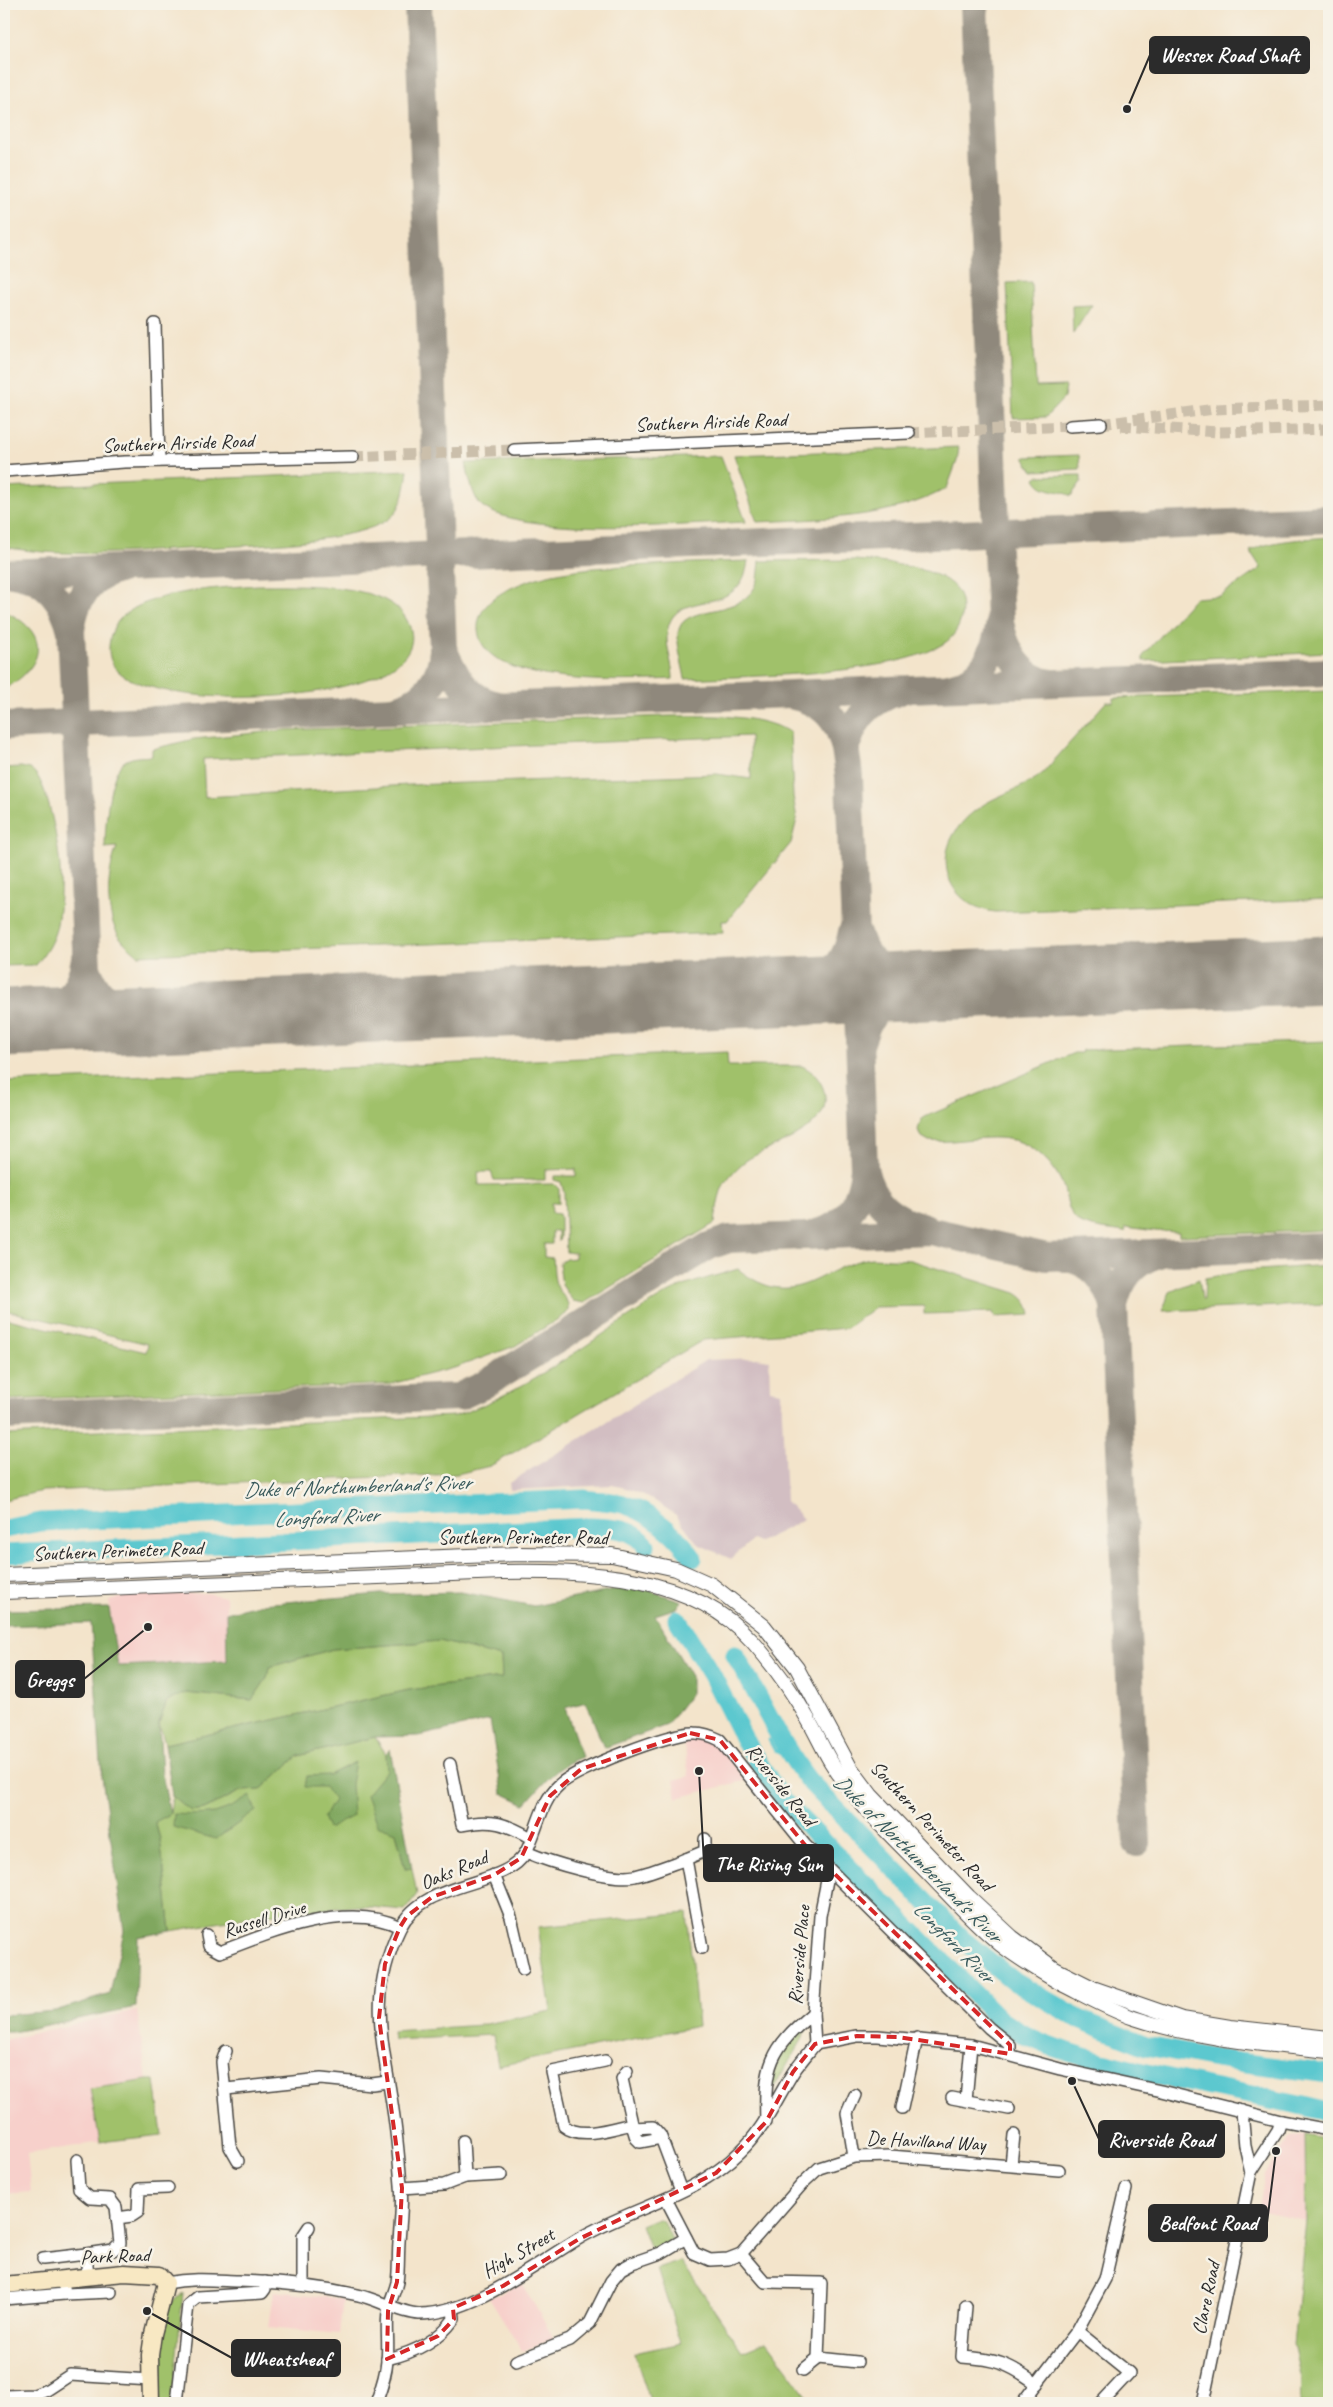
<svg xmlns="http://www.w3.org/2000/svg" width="1333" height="2407" font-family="Caveat,sans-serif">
<rect width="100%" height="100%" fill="#f7f3e8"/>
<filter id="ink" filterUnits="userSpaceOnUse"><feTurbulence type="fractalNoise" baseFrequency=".02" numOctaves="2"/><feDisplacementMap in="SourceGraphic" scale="10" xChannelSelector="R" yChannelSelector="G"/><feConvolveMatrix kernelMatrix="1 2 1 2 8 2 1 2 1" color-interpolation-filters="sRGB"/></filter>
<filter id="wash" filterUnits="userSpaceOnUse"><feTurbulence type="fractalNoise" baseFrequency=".0096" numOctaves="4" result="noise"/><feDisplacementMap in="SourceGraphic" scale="20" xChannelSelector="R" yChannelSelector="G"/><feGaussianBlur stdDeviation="1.12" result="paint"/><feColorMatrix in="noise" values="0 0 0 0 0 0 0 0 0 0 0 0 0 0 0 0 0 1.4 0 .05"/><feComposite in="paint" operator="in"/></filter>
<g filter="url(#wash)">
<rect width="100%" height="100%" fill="#f3e4cb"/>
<g fill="#f7d0cb">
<path d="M 207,1593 L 226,1597 L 227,1661 L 118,1666 L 109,1601 L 125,1596 Z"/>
<path d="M 703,1738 L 709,1738 L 747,1780 L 677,1798 L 674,1780 L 689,1776 L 684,1741 Z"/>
<path d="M 137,2010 L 147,2080 L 91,2089 L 100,2142 L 27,2154 L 31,2192 L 4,2194 L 4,2040 Z"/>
<path d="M 1305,2135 L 1306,2221 L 1258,2211 L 1265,2174 L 1290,2136 Z"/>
<path d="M 522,2283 L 554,2339 L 522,2351 L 489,2298 Z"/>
<path d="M 274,2291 L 343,2299 L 339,2334 L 269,2327 Z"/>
</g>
<path fill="#d2bec2" d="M 757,1358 L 769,1360 L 770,1390 L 781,1392 L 786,1501 L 803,1519 L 790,1527 L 759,1542 L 752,1540 L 731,1559 L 698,1544 L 676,1515 L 649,1497 L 626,1488 L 612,1485 L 510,1490 L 509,1483 L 706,1360 Z"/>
<g fill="#a0c16a" stroke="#66764a" fill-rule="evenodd">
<path d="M 1031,282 L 1036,387 L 1066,386 L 1064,398 L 1046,417 L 1013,418 L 1007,283 Z"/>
<path d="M 1092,305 L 1073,334 L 1072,306 Z"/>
<path d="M 959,447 L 957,461 L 947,488 C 893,519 818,519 757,522 L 734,455 Z"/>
<path d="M 1079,455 L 1080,469 L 1033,471 L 1025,459 L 1025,457 Z"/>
<path d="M 721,456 L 746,522 C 690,524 524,538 482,506 C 473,499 468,474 466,463 Z"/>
<path d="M 408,470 C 406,486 403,509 389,519 C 355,543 248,545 204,548 C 139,551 68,559 4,547 L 4,488 Z"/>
<path d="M 1081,475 L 1081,482 L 1071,496 C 1060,489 1041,493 1035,478 L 1038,476 Z"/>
<path d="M 1329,537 L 1329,652 L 1143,661 L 1143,656 L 1194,598 L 1220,596 L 1261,568 L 1250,551 C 1270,540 1306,539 1329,537 Z"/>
<path d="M 854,560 C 880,562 947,566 959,594 C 966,612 960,634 943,644 C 922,657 895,662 871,666 C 810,676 747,676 685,679 C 683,664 675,644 679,629 C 687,603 746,619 758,580 C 759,574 759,567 760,561 Z"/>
<path d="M 748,561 C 740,623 672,583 667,634 C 666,649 673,664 673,679 C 631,681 476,690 478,626 C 479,607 496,595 511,588 C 555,567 606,567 653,565 C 684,563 716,562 748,561 Z"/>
<path d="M 258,585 C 294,585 379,582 403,614 C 467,703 163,719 117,670 C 105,658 108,637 116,624 C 139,590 221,588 258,585 Z"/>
<path d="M 4,611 C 51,632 46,666 4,689 Z"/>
<path d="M 1329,691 L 1329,899 L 996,912 C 976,910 958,899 950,881 C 939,853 953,827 976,810 C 996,794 1023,790 1043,773 L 1106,702 L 1114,702 L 1114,698 Z"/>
<path d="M 670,716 C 709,716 755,713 790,732 L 793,796 L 797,819 L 791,843 L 727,921 L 722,921 L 723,933 L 138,955 C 132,949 123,943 119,936 C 104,911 107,872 117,847 L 105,848 C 105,829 108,772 125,761 C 133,756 142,757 152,756 L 152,749 L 194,739 L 285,730 ZM 750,736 L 751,779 L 717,774 L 409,785 L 205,797 L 203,759 Z"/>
<path d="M 21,767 C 24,768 29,768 32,770 C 48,781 59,848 60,868 C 61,886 60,911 56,929 C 52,943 45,954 36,965 L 4,966 L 4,768 Z"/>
<path d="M 1329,1041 L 1329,1230 L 1179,1236 L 1179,1232 L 1155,1231 L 1126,1227 L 1125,1232 C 1112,1230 1095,1229 1083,1224 C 1066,1217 1068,1195 1061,1181 C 1053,1164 1038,1149 1020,1142 C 992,1132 958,1144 929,1141 L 922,1137 L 918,1130 L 921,1120 L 925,1117 L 1074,1053 L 1081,1053 L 1082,1050 Z"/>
<path d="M 727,1052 L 728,1066 L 802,1066 C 813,1071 821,1080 824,1091 C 835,1129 770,1145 747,1160 C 741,1164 735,1170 730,1176 C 719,1187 717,1207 715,1223 L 584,1303 L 573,1301 L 562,1285 L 559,1263 L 566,1259 L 575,1258 L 575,1253 L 566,1252 L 564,1193 L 561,1182 L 554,1180 L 554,1176 L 576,1176 L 576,1169 L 545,1170 L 545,1180 L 494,1180 L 491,1172 L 478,1172 L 479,1185 L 554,1184 L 559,1189 L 559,1203 L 551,1203 L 552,1213 L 559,1214 L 560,1217 L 560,1238 L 558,1241 L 558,1231 L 552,1231 L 552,1244 L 544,1244 L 544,1257 L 553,1258 C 554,1266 553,1278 557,1286 C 561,1297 573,1301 566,1314 L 515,1346 L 457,1367 L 391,1384 L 4,1400 L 4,1318 L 146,1352 L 148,1344 L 4,1310 L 4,1082 Z"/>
<path d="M 872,1258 L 910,1260 L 1016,1293 C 1025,1298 1030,1305 1031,1315 L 995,1317 L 993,1312 L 924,1314 L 924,1306 L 875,1307 L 847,1328 L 703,1340 L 506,1457 L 490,1466 L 457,1474 L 42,1491 L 4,1500 L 4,1435 L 455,1416 C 533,1389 596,1335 666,1294 C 686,1283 716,1276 738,1269 C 796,1315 820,1265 872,1258 Z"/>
<path d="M 1329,1265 L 1329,1304 L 1162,1311 L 1170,1292 L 1199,1279 L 1202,1299 L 1204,1300 L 1205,1278 L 1245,1271 Z"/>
<path d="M 440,1641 L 501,1657 L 502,1678 L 409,1690 L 165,1744 L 159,1723 L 167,1701 L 186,1693 L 252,1700 L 267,1678 L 269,1667 L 333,1649 Z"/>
<path d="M 375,1737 L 386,1754 L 396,1832 L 405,1869 L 412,1868 L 417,1894 L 405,1910 L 358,1906 L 256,1916 L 171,1931 L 160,1839 L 155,1821 L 170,1814 L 172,1796 L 191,1811 L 204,1809 L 241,1791 L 260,1790 L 298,1756 Z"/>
<path d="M 687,1913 L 698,2026 L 498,2066 L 493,2035 L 393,2040 L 392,2031 L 481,2025 L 551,2011 L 538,1927 Z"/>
<path d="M 803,2027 L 806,2027 L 802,2040 L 769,2096 C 775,2058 776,2055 803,2027 Z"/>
<path d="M 147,2080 L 155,2080 L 162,2135 L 100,2142 L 90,2089 Z"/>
<path d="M 1305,2135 L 1329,2140 L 1329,2403 L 1300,2403 L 1301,2379 L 1293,2345 L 1306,2221 Z"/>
<path d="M 658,2218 L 662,2219 L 672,2239 L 666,2244 L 650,2249 L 641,2225 Z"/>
<path d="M 681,2261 L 742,2351 L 766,2341 L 808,2397 L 807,2403 L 651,2403 L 634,2353 L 681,2343 L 657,2269 Z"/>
<path d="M 183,2293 L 172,2403 L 159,2403 C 158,2373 151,2312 183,2293 Z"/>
</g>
<g fill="#80a75e" stroke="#566944">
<path d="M 635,1586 L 682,1601 L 677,1608 L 655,1615 L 691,1676 L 691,1693 L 667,1725 L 604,1748 L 586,1702 L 565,1708 L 582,1757 C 557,1765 542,1785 525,1804 L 502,1793 L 490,1720 L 419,1736 L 375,1737 L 298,1756 L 260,1790 L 241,1791 L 204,1809 L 191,1811 L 172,1796 L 165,1744 L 409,1690 L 502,1678 L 501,1657 L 440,1641 L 333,1649 L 269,1667 L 267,1678 L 252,1700 L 186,1693 L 167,1701 L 159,1723 L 162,1774 L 170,1814 L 155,1822 L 160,1839 L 171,1931 L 138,1937 L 136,2007 L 13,2032 L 4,2032 L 4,2015 L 55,2011 L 110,1994 L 124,1931 L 102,1777 L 91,1623 L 4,1626 L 4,1610 L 109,1608 L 118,1666 L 227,1661 L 226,1613 L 262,1604 L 380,1594 L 461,1592 L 534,1606 Z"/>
<path d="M 390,1749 L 412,1868 L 405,1869 L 396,1832 L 377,1825 L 366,1795 L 387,1770 L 386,1754 Z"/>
<path d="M 355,1762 L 351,1784 L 353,1816 L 328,1829 L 323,1817 L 334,1800 L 325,1787 L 305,1787 L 307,1776 L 329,1775 Z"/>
<path d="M 250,1796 L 256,1811 L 216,1839 L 173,1827 L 174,1814 C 209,1816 220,1815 250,1796 Z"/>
</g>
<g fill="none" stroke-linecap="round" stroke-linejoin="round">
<path stroke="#5bc8cf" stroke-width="3" d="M 769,1740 L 775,1751 L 789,1756"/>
<g stroke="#5bc8cf" stroke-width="19">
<path d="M 4,1529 L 41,1522 L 585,1499 C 597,1501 612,1501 623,1504 C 651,1513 677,1534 693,1558"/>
<path d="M 4,1554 L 590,1527 C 611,1528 631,1527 646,1545"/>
<path d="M 677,1619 L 712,1675 L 747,1745 L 783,1801 L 1000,2020 C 1032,2043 1068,2052 1106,2063 C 1179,2083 1255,2094 1329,2112"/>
<path d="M 735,1655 C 760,1697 779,1742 808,1780 L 963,1940 L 1015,1982 L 1079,2019 L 1146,2046 L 1216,2059 L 1329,2074"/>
</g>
<g stroke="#8f887b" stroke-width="28">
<path d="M 974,4 L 1000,622 C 1005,650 1021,680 1052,683"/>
<path d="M 118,570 C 88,578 74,602 71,631 L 87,968 C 106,1023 152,1016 200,1015"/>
<path d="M 4,573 L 1329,519"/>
<path d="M 17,574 C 47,579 64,602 71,631"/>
<path d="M 443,649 C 454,674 467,700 498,705"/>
<path d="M 952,686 C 983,680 996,650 1000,622"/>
<path d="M 794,696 C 838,706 845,737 849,777 L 864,1168 C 862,1197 848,1227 816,1233"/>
<path d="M 395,709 C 424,701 442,679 443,649 L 418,4"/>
<path d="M 4,726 L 1329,672"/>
<path d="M 846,751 C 851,722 869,701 898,692"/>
<path d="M 857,934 C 866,964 895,985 926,984"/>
<path d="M 738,993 L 738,991 C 786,989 841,993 852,932"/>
<path d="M 24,1023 C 58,1014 80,995 85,958"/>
<path d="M 861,1042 L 867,1025 L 875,1012 L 901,992 L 915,988 L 976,984"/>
<path d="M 864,1168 C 871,1202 892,1219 925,1227"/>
<path d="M 1065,1258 C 1092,1261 1107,1282 1114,1306"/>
<path d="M 4,1416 L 458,1397 L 482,1386 L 709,1246 L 729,1239 L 931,1231 L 1047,1257 L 1329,1246"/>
<path d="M 1137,1843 L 1114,1306 C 1119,1281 1134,1261 1159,1254"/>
</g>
<path stroke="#8f887b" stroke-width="69" d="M 4,1023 L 1329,970"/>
</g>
</g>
<g filter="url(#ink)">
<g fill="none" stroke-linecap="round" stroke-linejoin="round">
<g stroke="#cbbfab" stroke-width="11" stroke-dasharray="11 5.5" stroke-linecap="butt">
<path d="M 1101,424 L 1215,409 L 1329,405"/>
<path d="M 1121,426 L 1220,432 L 1329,429"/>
<path d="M 909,433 L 1070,426"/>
<path d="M 353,457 L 514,450"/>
</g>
<g stroke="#494743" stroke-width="14">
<g id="minor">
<path d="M 155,324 L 159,461"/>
<path d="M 1070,426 L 1101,424"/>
<path d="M 514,450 L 909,433"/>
<path d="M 4,471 L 124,462 L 353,457"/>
<path d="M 450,1764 L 462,1825 C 491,1818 507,1824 531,1838"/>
<path d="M 526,1852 C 549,1862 611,1881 635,1876 C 652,1872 669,1865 686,1859 L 702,1948"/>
<path d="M 686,1859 L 705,1851 L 705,1839"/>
<path d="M 494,1875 L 511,1917 L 523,1969"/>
<path d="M 207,1935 L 209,1946 L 220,1952 C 271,1932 348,1901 400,1927"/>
<path d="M 815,2044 L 857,2036 L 878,2036 L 971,2045 L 1060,2069 L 1161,2091 L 1281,2121 L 1329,2130"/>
<path d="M 815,2044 L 813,2013 L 820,1916 L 829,1870"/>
<path d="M 226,2051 L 222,2062 L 230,2147 L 238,2161"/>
<path d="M 605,2061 L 552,2072 L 564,2126 C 581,2140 613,2128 632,2124"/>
<path d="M 627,2071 L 622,2079 L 633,2128 L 653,2127 L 660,2135 L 681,2191"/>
<path d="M 226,2089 L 321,2079 L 372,2084 L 387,2082"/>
<path d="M 952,2098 L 1009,2109"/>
<path d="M 966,2100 L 971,2045"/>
<path d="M 902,2108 L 917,2038"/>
<path d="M 1242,2111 L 1245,2146 L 1251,2172"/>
<path d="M 766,2122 C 764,2067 770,2048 813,2013"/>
<path d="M 633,2128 L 636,2138 L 640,2142 L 661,2138"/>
<path d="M 463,2141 L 465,2177"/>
<path d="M 854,2157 L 847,2113 L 855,2095"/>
<path d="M 77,2160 L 79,2189 L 90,2198 L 110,2199 L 116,2207 L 120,2243 L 113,2250 L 86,2254"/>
<path d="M 1011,2165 L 1014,2135"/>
<path d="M 402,2188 L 444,2185 L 465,2177 L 501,2175"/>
<path d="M 666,2199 L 694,2253 L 710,2260 L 728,2259 L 741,2254 L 804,2182 L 819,2168 L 854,2157 L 890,2156 L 1059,2170"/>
<path d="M 117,2218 L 132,2216 L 138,2212 L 139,2189 L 168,2188"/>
<path d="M 741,2254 L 765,2282 L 821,2283 L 818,2358 L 803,2370"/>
<path d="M 43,2259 L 86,2254 L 88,2277"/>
<path d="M 166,2283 C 193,2278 211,2280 238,2281 C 278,2282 318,2286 358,2295 C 377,2299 400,2313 419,2314 C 472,2314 534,2265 578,2239 C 630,2208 696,2196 740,2152 C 765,2128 776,2099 794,2071 C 801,2061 808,2053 815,2044"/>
<path d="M 303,2285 L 303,2236 L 309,2227"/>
<path d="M 65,2294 L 111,2292"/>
<path d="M 4,2299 L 65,2294 L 63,2280"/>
<path d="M 966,2306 L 962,2357 C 996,2359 1010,2364 1037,2384"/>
<path d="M 1077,2331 L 1129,2373 L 1101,2403"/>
<path d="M 818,2358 L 857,2362"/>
<path d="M 387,2359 C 413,2353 438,2341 454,2319 L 453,2308"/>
<path d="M 516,2361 L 570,2340 L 590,2323 L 611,2281 L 621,2269 L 632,2263 L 661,2253 L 686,2238"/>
<path d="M 4,2396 L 34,2395 L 47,2390 L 70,2375 L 151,2380"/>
<path d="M 177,2403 L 188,2305 L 198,2297 L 262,2293 L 265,2289 L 265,2282"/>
<path d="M 376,2403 C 381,2389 386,2376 387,2361 C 389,2345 386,2328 388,2312 C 389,2302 395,2292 397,2282 C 399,2270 398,2255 399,2242 C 400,2224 403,2204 401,2185 C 399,2160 397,2135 393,2110 C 383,2040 367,1996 400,1928 C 425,1878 505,1889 526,1852 C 537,1831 541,1801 559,1785 C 576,1769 671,1732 695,1733 C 704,1733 712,1736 720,1740 L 805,1845 L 989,2028 L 1010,2045 L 1010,2054"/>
<path d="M 1022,2403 L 1077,2331 L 1105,2279 L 1126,2189"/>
<path d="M 1203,2403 L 1251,2172 L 1278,2130 L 1281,2121"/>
</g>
</g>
<g stroke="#494743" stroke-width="16">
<g id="tertiary">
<path d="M 4,1575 L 518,1554 L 612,1555 L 676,1569 L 712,1585 L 764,1626 L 797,1668 L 850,1767 L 871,1795 L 969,1897 L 1012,1937 L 1055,1969 L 1093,1988 L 1182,2019 L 1230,2027 L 1329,2038"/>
<path d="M 4,1592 L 502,1572 C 587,1571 691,1573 753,1642 C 774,1666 794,1694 809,1721 C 817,1735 823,1749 831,1762 C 857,1804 893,1838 928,1873 C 951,1897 974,1923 1000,1944 C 1019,1959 1040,1971 1060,1983 C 1084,1995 1108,2009 1134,2018 C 1197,2039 1264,2044 1329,2051"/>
</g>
</g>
<g stroke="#494743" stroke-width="19">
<path id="secondary" d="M 4,2285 L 124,2273 L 159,2275 L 166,2283 L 153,2334 L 150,2355 L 151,2403"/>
</g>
<use href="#minor" stroke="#fff" stroke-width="11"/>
<use href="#tertiary" stroke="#fff" stroke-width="14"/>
<use href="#secondary" stroke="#f8e8c3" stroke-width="16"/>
</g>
</g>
<path fill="none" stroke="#d62828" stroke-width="4" stroke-dasharray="10 6" stroke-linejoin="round" d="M 690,1733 L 720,1740 L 805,1845 L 1010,2045 L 1010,2054 L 898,2037 L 857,2036 L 815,2044 L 793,2072 L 766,2122 L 716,2173 L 579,2239 L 503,2286 L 453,2308 L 454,2319 L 438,2336 L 387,2359 L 388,2311 L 397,2282 L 402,2188 L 379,2018 L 385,1964 L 400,1927 L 407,1916 L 432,1897 L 494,1875 L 521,1858 L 550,1796 L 581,1769 Z"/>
<g text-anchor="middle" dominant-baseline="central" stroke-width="5" stroke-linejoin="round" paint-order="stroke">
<g font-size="20" fill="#2b2b2b" stroke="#f7f3e8">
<text transform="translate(711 422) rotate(-2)">Southern Airside Road</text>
<text transform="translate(178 443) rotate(-2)">Southern Airside Road</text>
<text x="523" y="1537">Southern Perimeter Road</text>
<text transform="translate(118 1551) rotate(-2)">Southern Perimeter Road</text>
<text transform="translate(781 1785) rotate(51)">Riverside Road</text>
<text transform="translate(932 1826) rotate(47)">Southern Perimeter Road</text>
<text transform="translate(454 1870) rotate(-23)">Oaks Road</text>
<text transform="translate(264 1919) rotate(-17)">Russell Drive</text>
<text transform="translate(799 1955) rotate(-85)">Riverside Place</text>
<text transform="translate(926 2141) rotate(3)">De Havilland Way</text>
<text transform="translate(518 2253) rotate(-30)">High Street</text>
<text transform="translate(115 2256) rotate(-2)">Park Road</text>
<text transform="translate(1206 2298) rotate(-78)">Clare Road</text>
</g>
<g font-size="21" font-style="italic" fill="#395a5c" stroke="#f7f3e8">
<text transform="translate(357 1486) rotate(-2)">Duke of Northumberland's River</text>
<text transform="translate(326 1517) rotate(-3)">Longford River</text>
<text transform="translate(918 1858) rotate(45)">Duke of Northumberland's River</text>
<text transform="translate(954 1942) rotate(45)">Longford River</text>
</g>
</g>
<path fill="none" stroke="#2b2b2b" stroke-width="2" d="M1127 109L1150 55M148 1627L84 1679M699 1771L704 1863M1072 2081L1099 2139M1276 2151L1267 2223M147 2311L232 2358"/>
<g fill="#2b2b2b" stroke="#f7f3e8" stroke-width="2">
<circle cx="1127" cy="109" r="5"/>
<circle cx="148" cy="1627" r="5"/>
<circle cx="699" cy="1771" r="5"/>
<circle cx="1072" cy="2081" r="5"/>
<circle cx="1276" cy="2151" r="5"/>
<circle cx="147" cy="2311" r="5"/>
</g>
<g fill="#2b2b2b" stroke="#2b2b2b" stroke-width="2">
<rect x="1150" y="37" width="159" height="36" rx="5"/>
<rect x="16" y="1661" width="68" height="36" rx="5"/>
<rect x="704" y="1845" width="129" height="36" rx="5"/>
<rect x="1099" y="2121" width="125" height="36" rx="5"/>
<rect x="1149" y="2205" width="118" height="36" rx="5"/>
<rect x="232" y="2340" width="108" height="36" rx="5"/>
</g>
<g font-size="21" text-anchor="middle" font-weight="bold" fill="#fff">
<text x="1230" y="62">Wessex Road Shaft</text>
<text x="50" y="1687">Greggs</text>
<text x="769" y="1871">The Rising Sun</text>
<text x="1161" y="2147">Riverside Road</text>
<text x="1208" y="2230">Bedfont Road</text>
<text x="286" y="2366">Wheatsheaf</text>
</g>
<rect width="1333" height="2407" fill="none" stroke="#f7f3e8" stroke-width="20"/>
</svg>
